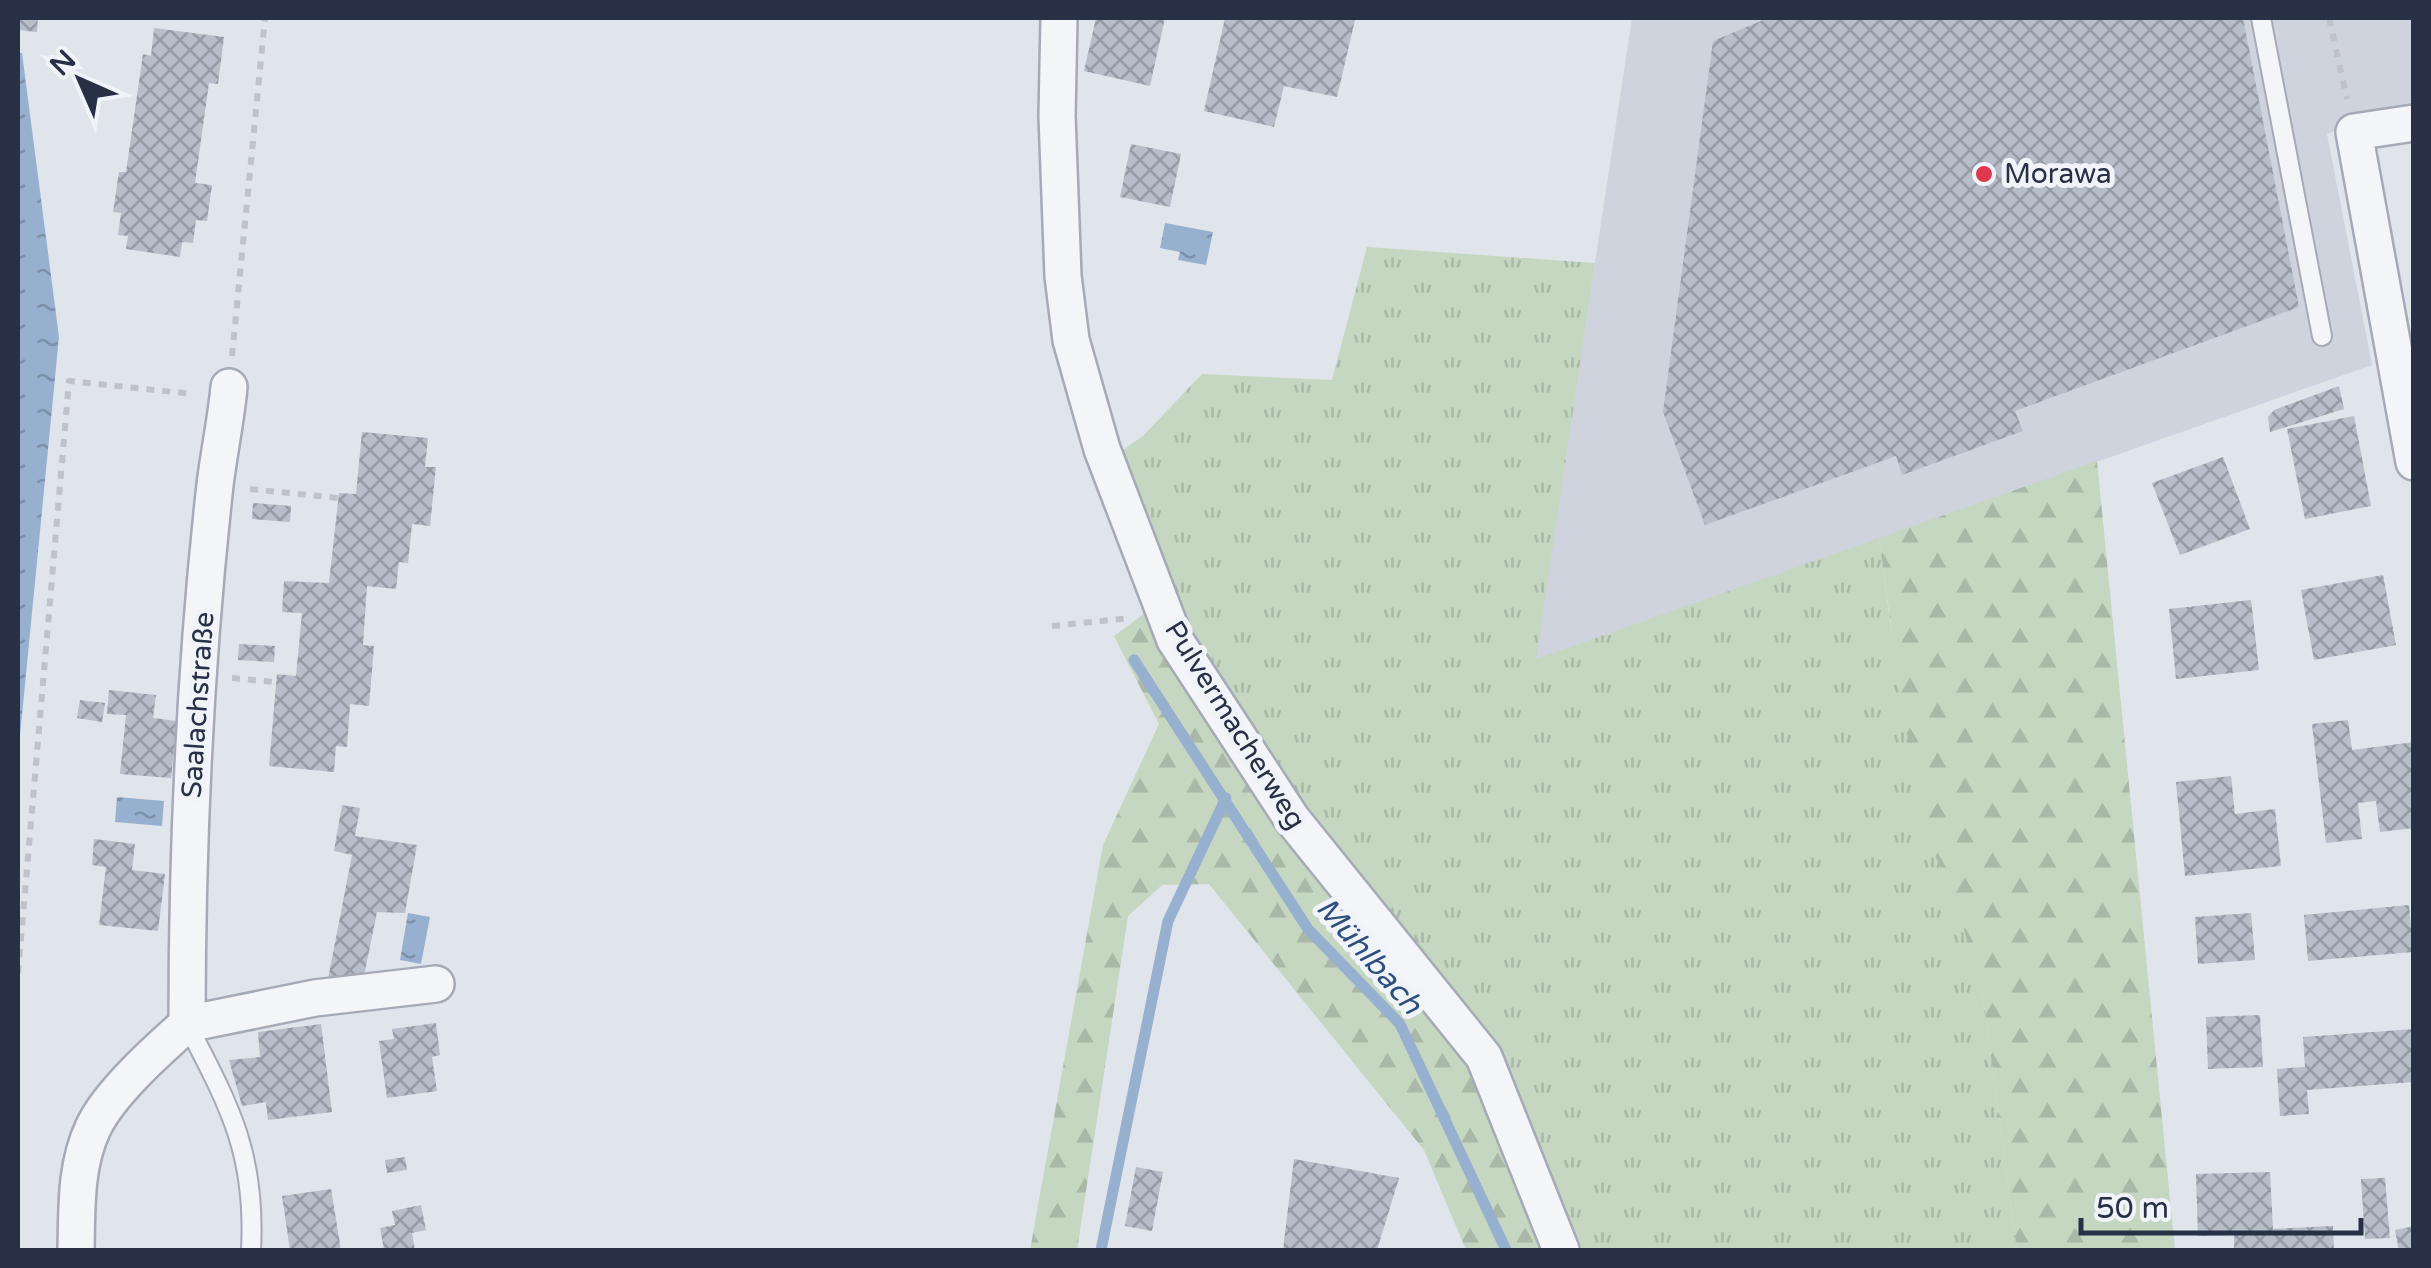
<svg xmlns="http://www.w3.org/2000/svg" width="2431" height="1268" font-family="'Varela Round',sans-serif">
<defs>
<pattern id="grass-tufts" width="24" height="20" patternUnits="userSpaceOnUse" patternTransform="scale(2.5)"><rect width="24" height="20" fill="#c5d6c1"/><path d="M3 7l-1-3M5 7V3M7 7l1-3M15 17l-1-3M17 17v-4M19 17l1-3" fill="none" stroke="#a9b8a7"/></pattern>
<pattern id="forest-firs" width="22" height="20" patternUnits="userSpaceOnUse" patternTransform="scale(2.5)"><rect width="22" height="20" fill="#c5d6c1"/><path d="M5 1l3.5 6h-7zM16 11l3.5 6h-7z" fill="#a9b8a7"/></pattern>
<pattern id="water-ripples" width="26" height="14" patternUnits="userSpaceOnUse" patternTransform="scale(2.5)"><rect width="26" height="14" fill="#98b0cf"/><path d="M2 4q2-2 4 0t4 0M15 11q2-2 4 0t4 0" fill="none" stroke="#7c90aa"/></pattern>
<pattern id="building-cross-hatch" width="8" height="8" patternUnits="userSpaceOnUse" patternTransform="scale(2.5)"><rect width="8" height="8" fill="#b7bdc9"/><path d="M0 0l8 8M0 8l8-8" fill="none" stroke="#959aa5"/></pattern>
</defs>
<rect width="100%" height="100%" fill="#e0e4eb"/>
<path fill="#ced3dd" d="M 1632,18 L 2413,18 L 2413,105 L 2327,134 L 2372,365 L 1535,660 Z"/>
<path fill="url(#grass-tufts)" d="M 1367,247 L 1595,263 L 1536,659 L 1879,538 L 1891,628 L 1983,997 L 2017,1250 L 1552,1250 L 1248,767 L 1096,469 L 1143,436 L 1202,374 L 1332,380 Z"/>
<g fill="url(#forest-firs)">
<path d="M 2097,461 L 2175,1250 L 2017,1250 L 1983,997 L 1962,922 L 1927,835 L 1903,714 L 1879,538 Z"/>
<path d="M 1153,607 L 1481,1077 L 1552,1250 L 1466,1250 L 1424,1150 L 1209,884 L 1162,885 L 1128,916 L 1077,1250 L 1030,1250 L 1103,845 L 1159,724 L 1114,636 Z"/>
</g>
<g fill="url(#water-ripples)">
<path d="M 18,53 L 22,53 L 59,337 L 18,756 Z"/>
<path d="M 1165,223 L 1213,232 L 1206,265 L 1178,260 L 1180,252 L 1160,248 Z"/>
<path d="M 117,797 L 164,801 L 162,826 L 115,822 Z"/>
<path d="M 408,913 L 430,917 L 421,964 L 400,960 Z"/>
</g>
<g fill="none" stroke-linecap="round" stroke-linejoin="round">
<g stroke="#98b0cf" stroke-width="11">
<path d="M 1134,660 L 1308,929 L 1400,1024 L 1506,1250"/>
<path d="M 1101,1250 L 1168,921 L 1226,798"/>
</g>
</g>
<g fill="url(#building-cross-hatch)">
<path d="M 18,18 L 38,18 L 37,32 L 18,30 Z"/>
<path d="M 1096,18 L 1165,18 L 1150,86 L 1084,71 Z"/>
<path d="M 1225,18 L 1355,20 L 1337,97 L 1284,86 L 1274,127 L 1204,111 Z"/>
<path d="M 1768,18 L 2243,18 L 2299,307 L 2015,411 L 2023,431 L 1902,475 L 1896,456 L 1705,525 L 1663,412 L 1713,41 Z"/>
<path d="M 154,28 L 224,37 L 218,84 L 209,83 L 195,183 L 212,185 L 207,221 L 196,220 L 193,243 L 182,242 L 180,257 L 126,249 L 128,236 L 118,235 L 121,213 L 113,212 L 119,172 L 126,172 L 143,54 L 151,56 Z"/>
<path d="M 1131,144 L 1181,154 L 1170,207 L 1120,197 Z"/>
<path d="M 2339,386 L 2344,409 L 2270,432 L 2268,417 L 2274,410 Z"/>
<path d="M 2354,416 L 2371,506 L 2305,519 L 2287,429 Z"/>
<path d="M 362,432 L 428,438 L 425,467 L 436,467 L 430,526 L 412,524 L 408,563 L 399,562 L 396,589 L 367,586 L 363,645 L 374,646 L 369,706 L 350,704 L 347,747 L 336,746 L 334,772 L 269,766 L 277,674 L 296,676 L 302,613 L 282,612 L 284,581 L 329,583 L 339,493 L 356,494 Z"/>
<path d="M 2223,457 L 2250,529 L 2180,555 L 2152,483 Z"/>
<path d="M 253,503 L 291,506 L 290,522 L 252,519 Z"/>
<path d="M 2383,575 L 2396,645 L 2314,660 L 2301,590 Z"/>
<path d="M 2251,600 L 2259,670 L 2176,679 L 2169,609 Z"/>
<path d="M 239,644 L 275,646 L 274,662 L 238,660 Z"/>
<path d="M 109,690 L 156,695 L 153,718 L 177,721 L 171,778 L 120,774 L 126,715 L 107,714 Z"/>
<path d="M 80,700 L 105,703 L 102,722 L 77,718 Z"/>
<path d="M 2348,720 L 2352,750 L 2414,742 L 2414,828 L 2380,832 L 2376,801 L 2358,803 L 2362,839 L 2326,843 L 2312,724 Z"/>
<path d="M 2231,776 L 2235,814 L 2275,809 L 2281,866 L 2185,876 L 2176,782 Z"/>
<path d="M 342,805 L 360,808 L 355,836 L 417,845 L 405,913 L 377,912 L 364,976 L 328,979 L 352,855 L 334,851 Z"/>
<path d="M 94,839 L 135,844 L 132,870 L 165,874 L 158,931 L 99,925 L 106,867 L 92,865 Z"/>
<path d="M 2409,905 L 2413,952 L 2308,961 L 2304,915 Z"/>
<path d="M 2251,913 L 2255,960 L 2198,964 L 2195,917 Z"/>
<path d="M 2260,1015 L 2263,1067 L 2208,1069 L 2206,1017 Z"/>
<path d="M 436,1023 L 440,1055 L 432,1057 L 437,1091 L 387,1098 L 379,1041 L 394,1039 L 392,1029 Z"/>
<path d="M 321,1024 L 332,1112 L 268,1120 L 266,1102 L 242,1106 L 229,1060 L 260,1057 L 258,1032 Z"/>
<path d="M 2414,1029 L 2414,1082 L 2307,1090 L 2309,1114 L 2280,1116 L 2277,1069 L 2305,1067 L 2303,1037 Z"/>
<path d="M 405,1157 L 407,1170 L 387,1173 L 385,1160 Z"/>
<path d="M 1294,1159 L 1399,1178 L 1377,1250 L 1283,1250 Z"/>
<path d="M 1136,1167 L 1163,1172 L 1152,1231 L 1125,1226 Z"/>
<path d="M 2270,1172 L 2273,1229 L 2333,1226 L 2334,1250 L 2234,1250 L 2234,1235 L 2198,1236 L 2196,1174 Z"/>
<path d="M 2385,1178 L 2390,1238 L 2365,1239 L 2361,1179 Z"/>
<path d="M 331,1189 L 341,1250 L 290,1250 L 282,1196 Z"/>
<path d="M 421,1205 L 426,1230 L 412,1233 L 415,1250 L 384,1250 L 380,1228 L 395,1225 L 392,1211 Z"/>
<path d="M 2414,1226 L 2414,1250 L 2399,1250 L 2395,1230 Z"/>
</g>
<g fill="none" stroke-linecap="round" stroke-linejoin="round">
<g stroke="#a5aab6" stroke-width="22">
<g id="lane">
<path d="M 2261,18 L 2322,336"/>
<path d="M 187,1024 C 230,1107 256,1154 251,1250"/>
</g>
</g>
<g stroke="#a5aab6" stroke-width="40">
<g id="street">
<path d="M 1059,18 L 1057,116 L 1063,276 L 1071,340 L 1102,449 L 1175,640 L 1292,819 L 1484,1057 L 1561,1250"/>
<path d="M 2414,123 L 2354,132 L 2414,462"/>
<path d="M 187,1024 L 315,998 L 436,984"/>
<path d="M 76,1250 C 77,1209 75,1166 93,1128 C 109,1093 159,1049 187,1024 C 187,844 195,664 215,485 C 219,452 226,420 229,387"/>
</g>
</g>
<g stroke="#bfc2ca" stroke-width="6" stroke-dasharray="8 8" stroke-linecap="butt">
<path d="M 2329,18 L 2347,99"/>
<path d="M 232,356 L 265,18"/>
<path d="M 250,489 L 338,498"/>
<path d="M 1052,626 L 1131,618"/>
<path d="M 232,678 L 276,682"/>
<path d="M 18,973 L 69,381 L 193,394"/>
</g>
<use href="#lane" stroke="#f4f5f9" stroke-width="18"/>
<use href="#street" stroke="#f4f5f9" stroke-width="35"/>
</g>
<circle fill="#dd384b" stroke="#f0f3f8" stroke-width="4" cx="1984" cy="174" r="10"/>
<g text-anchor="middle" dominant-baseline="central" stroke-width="10" stroke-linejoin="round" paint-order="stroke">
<g font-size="28" fill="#273044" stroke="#f0f3f8" text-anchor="start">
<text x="2004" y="174">Morawa</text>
</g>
<g font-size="28" fill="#273044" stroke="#f0f3f8">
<text transform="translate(198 705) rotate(-86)">Saalachstraße</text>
<text transform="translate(1235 725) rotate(58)">Pulvermacherweg</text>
</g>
<g font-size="30" font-style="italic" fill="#2c4d7d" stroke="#f0f3f8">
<text transform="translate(1369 956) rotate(49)">Mühlbach</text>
</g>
</g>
<rect width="2431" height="1268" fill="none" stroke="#273044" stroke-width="40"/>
<g transform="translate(80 80) rotate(315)" stroke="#f0f3f8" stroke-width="8" paint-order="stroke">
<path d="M0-8L18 38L0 25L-18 38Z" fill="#273044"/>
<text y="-15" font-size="28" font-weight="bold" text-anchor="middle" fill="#273044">N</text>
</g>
<path d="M2081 1218v15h280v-15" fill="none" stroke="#273044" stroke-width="5"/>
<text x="2096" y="1218" font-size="30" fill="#273044" stroke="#f0f3f8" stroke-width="8" paint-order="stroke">50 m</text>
</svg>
